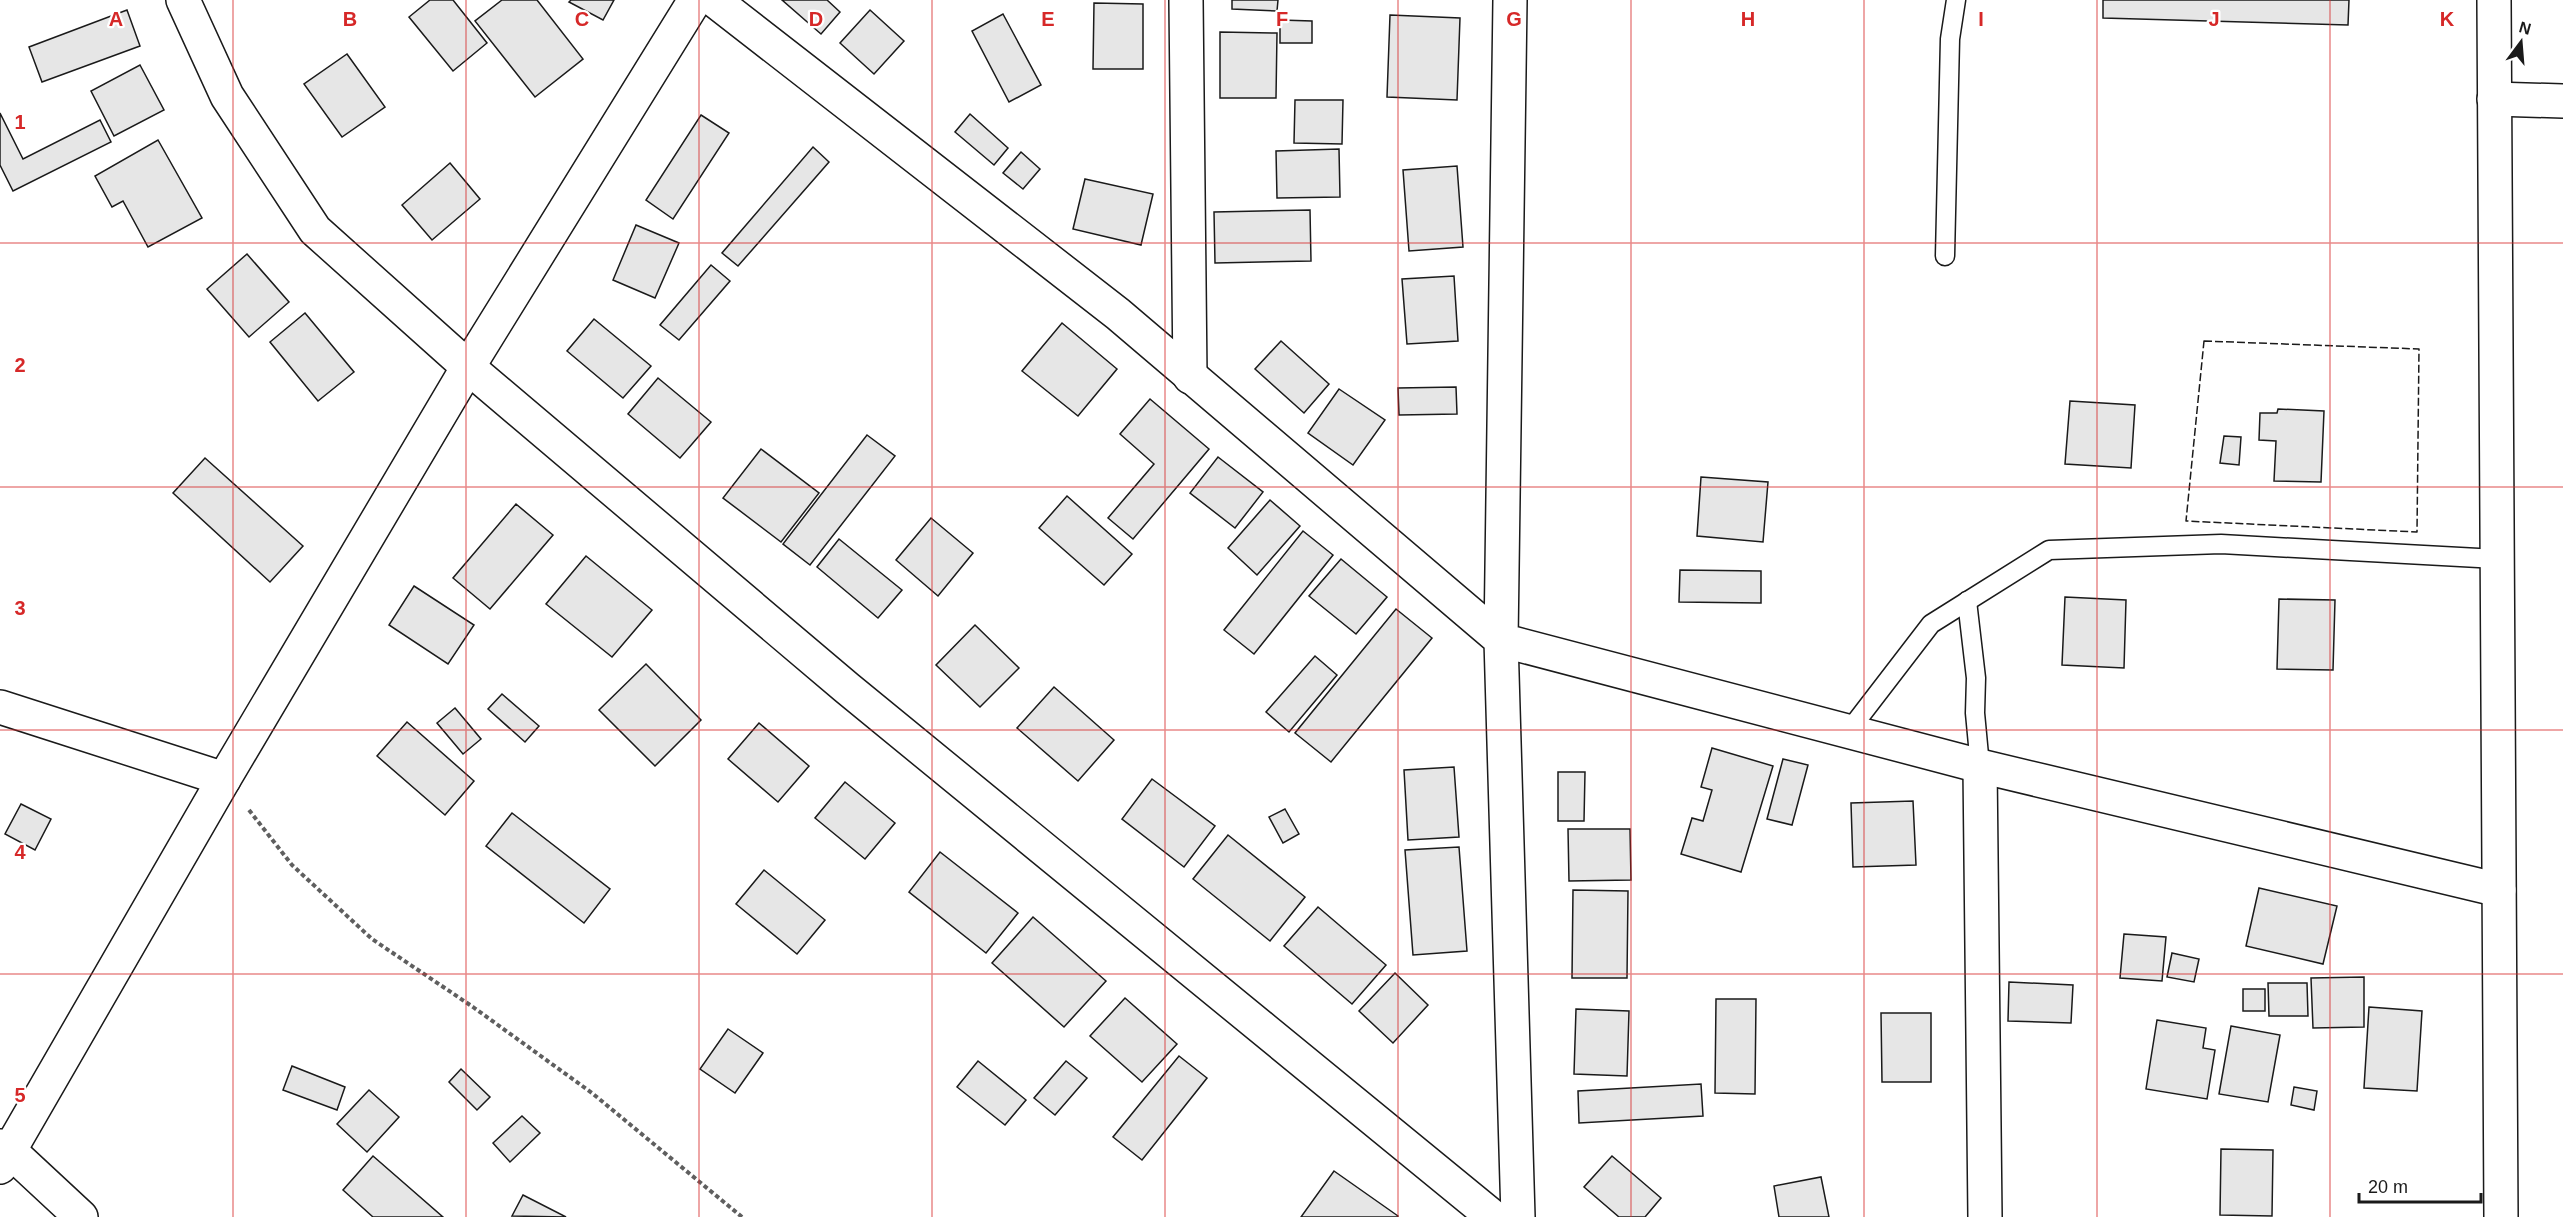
<svg xmlns="http://www.w3.org/2000/svg" width="2563" height="1217" font-family="Helvetica,sans-serif">
<rect width="100%" height="100%" fill="#fff"/>
<g fill="#e6e6e6" stroke="#1a1a1a" stroke-width="1.5">
<path d="M 430,0 L 453,0 L 487,43 L 453,71 L 409,17 Z"/>
<path d="M 502,0 L 537,0 L 583,59 L 535,97 L 475,21 Z"/>
<path d="M 571,0 L 614,0 L 603,20 L 569,2 Z"/>
<path d="M 782,0 L 827,0 L 840,12 L 821,34 Z"/>
<path d="M 1232,0 L 1278,0 L 1277,11 L 1232,9 Z"/>
<path d="M 2103,0 L 2349,0 L 2348,25 L 2103,18 Z"/>
<path d="M 1094,3 L 1143,4 L 1143,69 L 1093,69 Z"/>
<path d="M 127,10 L 140,46 L 42,82 L 29,47 Z"/>
<path d="M 870,10 L 904,41 L 874,74 L 840,43 Z"/>
<path d="M 1003,14 L 1041,85 L 1009,102 L 972,31 Z"/>
<path d="M 1390,15 L 1460,18 L 1457,100 L 1387,97 Z"/>
<path d="M 1280,20 L 1312,21 L 1312,43 L 1280,43 Z"/>
<path d="M 1220,32 L 1277,33 L 1276,98 L 1220,98 Z"/>
<path d="M 347,54 L 385,107 L 342,137 L 304,84 Z"/>
<path d="M 140,65 L 164,110 L 114,136 L 91,91 Z"/>
<path d="M 1295,100 L 1343,100 L 1342,144 L 1294,143 Z"/>
<path d="M 0,113 L 23,159 L 100,120 L 111,142 L 13,191 L 0,165 Z"/>
<path d="M 970,114 L 1008,148 L 994,165 L 955,132 Z"/>
<path d="M 701,115 L 729,133 L 673,219 L 646,200 Z"/>
<path d="M 158,140 L 202,218 L 148,247 L 123,201 L 112,207 L 95,176 Z"/>
<path d="M 813,147 L 829,162 L 738,266 L 722,253 Z"/>
<path d="M 1339,149 L 1340,197 L 1277,198 L 1276,151 Z"/>
<path d="M 1021,152 L 1040,169 L 1023,189 L 1003,173 Z"/>
<path d="M 450,163 L 480,199 L 432,240 L 402,205 Z"/>
<path d="M 1457,166 L 1463,247 L 1409,251 L 1403,170 Z"/>
<path d="M 1085,179 L 1153,194 L 1141,245 L 1073,229 Z"/>
<path d="M 1310,210 L 1311,261 L 1215,263 L 1214,212 Z"/>
<path d="M 636,225 L 679,243 L 655,298 L 613,280 Z"/>
<path d="M 247,254 L 289,302 L 249,337 L 207,289 Z"/>
<path d="M 711,265 L 730,281 L 679,340 L 660,325 Z"/>
<path d="M 1454,276 L 1458,341 L 1407,344 L 1402,279 Z"/>
<path d="M 305,313 L 354,372 L 318,401 L 270,342 Z"/>
<path d="M 594,319 L 651,366 L 623,398 L 567,351 Z"/>
<path d="M 1062,323 L 1117,369 L 1078,416 L 1022,371 Z"/>
<path d="M 1281,341 L 1329,384 L 1304,413 L 1255,369 Z"/>
<path d="M 658,378 L 711,422 L 680,458 L 628,414 Z"/>
<path d="M 1456,387 L 1457,414 L 1399,415 L 1398,388 Z"/>
<path d="M 1339,389 L 1385,420 L 1353,465 L 1308,433 Z"/>
<path d="M 1150,399 L 1209,449 L 1133,539 L 1108,518 L 1154,464 L 1120,434 Z"/>
<path d="M 2070,401 L 2135,405 L 2131,468 L 2065,464 Z"/>
<path d="M 2278,409 L 2324,411 L 2321,482 L 2274,481 L 2276,441 L 2259,440 L 2260,413 L 2277,413 Z"/>
<path d="M 867,435 L 895,456 L 810,565 L 783,544 Z"/>
<path d="M 2224,436 L 2241,437 L 2239,465 L 2220,463 Z"/>
<path d="M 761,449 L 819,493 L 781,542 L 723,498 Z"/>
<path d="M 1218,457 L 1263,492 L 1235,528 L 1190,493 Z"/>
<path d="M 205,458 L 303,546 L 270,582 L 173,493 Z"/>
<path d="M 1701,477 L 1768,482 L 1763,542 L 1697,536 Z"/>
<path d="M 1067,496 L 1132,554 L 1104,585 L 1039,528 Z"/>
<path d="M 1270,500 L 1300,526 L 1257,575 L 1228,548 Z"/>
<path d="M 516,504 L 553,535 L 490,609 L 453,578 Z"/>
<path d="M 931,518 L 973,553 L 938,596 L 896,560 Z"/>
<path d="M 1303,531 L 1333,555 L 1254,654 L 1224,630 Z"/>
<path d="M 839,539 L 902,590 L 878,618 L 817,567 Z"/>
<path d="M 586,556 L 652,610 L 612,657 L 546,604 Z"/>
<path d="M 1341,559 L 1387,597 L 1356,634 L 1309,596 Z"/>
<path d="M 1680,570 L 1761,571 L 1761,603 L 1679,602 Z"/>
<path d="M 414,586 L 474,625 L 448,664 L 389,625 Z"/>
<path d="M 2065,597 L 2126,600 L 2124,668 L 2062,665 Z"/>
<path d="M 2279,599 L 2335,600 L 2333,670 L 2277,669 Z"/>
<path d="M 1396,609 L 1432,638 L 1331,762 L 1295,733 Z"/>
<path d="M 975,625 L 1019,668 L 980,707 L 936,665 Z"/>
<path d="M 1315,656 L 1337,675 L 1289,732 L 1266,712 Z"/>
<path d="M 646,664 L 701,720 L 655,766 L 599,710 Z"/>
<path d="M 1054,687 L 1114,740 L 1078,781 L 1017,728 Z"/>
<path d="M 502,694 L 539,726 L 525,742 L 488,709 Z"/>
<path d="M 455,708 L 481,739 L 463,754 L 437,723 Z"/>
<path d="M 407,722 L 474,781 L 445,815 L 377,756 Z"/>
<path d="M 759,723 L 809,766 L 778,802 L 728,759 Z"/>
<path d="M 1712,748 L 1773,766 L 1741,872 L 1681,854 L 1692,818 L 1703,821 L 1712,790 L 1701,787 Z"/>
<path d="M 1783,759 L 1808,765 L 1792,825 L 1767,819 Z"/>
<path d="M 1454,767 L 1459,837 L 1408,840 L 1404,770 Z"/>
<path d="M 1558,772 L 1585,772 L 1584,821 L 1558,821 Z"/>
<path d="M 1152,779 L 1215,826 L 1184,867 L 1122,819 Z"/>
<path d="M 845,782 L 895,823 L 865,859 L 815,818 Z"/>
<path d="M 1913,801 L 1916,865 L 1853,867 L 1851,803 Z"/>
<path d="M 21,804 L 51,819 L 35,850 L 5,834 Z"/>
<path d="M 1285,809 L 1299,834 L 1283,843 L 1269,817 Z"/>
<path d="M 512,813 L 610,889 L 584,923 L 486,846 Z"/>
<path d="M 1568,829 L 1630,829 L 1631,880 L 1569,881 Z"/>
<path d="M 1228,835 L 1305,897 L 1270,941 L 1193,879 Z"/>
<path d="M 1459,847 L 1467,951 L 1413,955 L 1405,850 Z"/>
<path d="M 940,852 L 1018,913 L 986,953 L 909,892 Z"/>
<path d="M 764,870 L 825,920 L 797,954 L 736,904 Z"/>
<path d="M 2259,888 L 2337,906 L 2323,964 L 2246,946 Z"/>
<path d="M 1573,890 L 1628,891 L 1627,978 L 1572,978 Z"/>
<path d="M 1318,907 L 1386,965 L 1352,1004 L 1284,946 Z"/>
<path d="M 1033,917 L 1106,981 L 1064,1027 L 992,963 Z"/>
<path d="M 2124,934 L 2166,937 L 2162,981 L 2120,978 Z"/>
<path d="M 2172,953 L 2199,959 L 2194,982 L 2167,977 Z"/>
<path d="M 1395,973 L 1428,1005 L 1393,1043 L 1359,1011 Z"/>
<path d="M 2364,977 L 2364,1027 L 2313,1028 L 2311,978 Z"/>
<path d="M 2009,982 L 2073,985 L 2071,1023 L 2008,1021 Z"/>
<path d="M 2268,983 L 2307,983 L 2308,1016 L 2269,1016 Z"/>
<rect x="2243" y="989" width="22" height="22"/>
<path d="M 1125,998 L 1177,1044 L 1142,1082 L 1090,1036 Z"/>
<path d="M 1716,999 L 1756,999 L 1755,1094 L 1715,1093 Z"/>
<path d="M 2369,1007 L 2422,1011 L 2417,1091 L 2364,1088 Z"/>
<path d="M 1576,1009 L 1629,1011 L 1627,1076 L 1574,1074 Z"/>
<path d="M 1881,1013 L 1931,1013 L 1931,1082 L 1882,1082 Z"/>
<path d="M 2157,1020 L 2206,1028 L 2203,1048 L 2215,1050 L 2207,1099 L 2146,1089 Z"/>
<path d="M 2231,1026 L 2280,1035 L 2268,1102 L 2219,1094 Z"/>
<path d="M 728,1029 L 763,1053 L 735,1093 L 700,1069 Z"/>
<path d="M 1179,1056 L 1207,1078 L 1142,1160 L 1113,1137 Z"/>
<path d="M 978,1061 L 1026,1100 L 1005,1125 L 957,1087 Z"/>
<path d="M 1066,1061 L 1087,1078 L 1055,1115 L 1034,1098 Z"/>
<path d="M 292,1066 L 345,1087 L 337,1110 L 283,1090 Z"/>
<path d="M 461,1069 L 490,1097 L 477,1110 L 449,1082 Z"/>
<path d="M 1701,1084 L 1703,1116 L 1579,1123 L 1578,1091 Z"/>
<path d="M 2294,1087 L 2317,1091 L 2314,1110 L 2291,1105 Z"/>
<path d="M 369,1090 L 399,1117 L 367,1152 L 337,1124 Z"/>
<path d="M 522,1116 L 540,1133 L 510,1162 L 493,1143 Z"/>
<path d="M 2221,1149 L 2273,1150 L 2272,1216 L 2220,1215 Z"/>
<path d="M 373,1156 L 443,1217 L 373,1217 L 343,1190 Z"/>
<path d="M 1612,1156 L 1661,1198 L 1645,1217 L 1619,1217 L 1584,1187 Z"/>
<path d="M 1334,1171 L 1398,1216 L 1397,1217 L 1301,1217 Z"/>
<path d="M 1821,1177 L 1829,1217 L 1779,1217 L 1774,1186 Z"/>
<path d="M 523,1195 L 566,1217 L 512,1216 Z"/>
</g>
<g fill="none" stroke-linecap="round" stroke-linejoin="round">
<g stroke="#1a1a1a" stroke-width="21">
<g id="lane">
<path d="M 1945,256 L 1950,39 L 1956,0"/>
<path d="M 1967,601 L 1976,678 L 1975,713 L 1980,766"/>
<path d="M 1848,732 L 1931,624 L 2049,550 L 2221,544 L 2497,559"/>
</g>
</g>
<g stroke="#1a1a1a" stroke-width="36">
<g id="street">
<path d="M 714,0 L 1118,314 L 1501,640 L 1518,1217"/>
<path d="M 1186,0 L 1190,377"/>
<path d="M 1510,0 L 1501,640 L 1980,766 L 2499,890"/>
<path d="M 2494,99 L 2563,101"/>
<path d="M 0,707 L 224,779"/>
<path d="M 1980,766 L 1985,1217"/>
<path d="M 0,1146 L 10,1151 L 81,1217"/>
<path d="M 0,1167 L 224,779 L 468,367 L 695,0"/>
</g>
</g>
<g stroke="#1a1a1a" stroke-width="36">
<g id="secondary">
<path d="M 183,0 L 227,96 L 315,230 L 468,367 L 847,688 L 1493,1217"/>
<path d="M 2494,0 L 2501,1217"/>
</g>
</g>
<path stroke="#5f5f5f" stroke-width="4" stroke-dasharray="4.5 3" stroke-linecap="butt" d="M 249,810 L 292,865 L 372,939 L 473,1007 L 592,1093 L 742,1217"/>
<use href="#lane" stroke="#fff" stroke-width="18"/>
<use href="#street" stroke="#fff" stroke-width="33"/>
<use href="#secondary" stroke="#fff" stroke-width="33"/>
<path stroke="#1a1a1a" stroke-width="1.5" stroke-dasharray="8 3" stroke-linecap="butt" d="M 2204,341 L 2419,349 L 2417,532 L 2186,521 Z"/>
</g>
<path fill="none" stroke="#d62828" stroke-width="1.5" stroke-opacity="0.55" d="M 233,0 L 233,1217M 466,0 L 466,1217M 699,0 L 699,1217M 932,0 L 932,1217M 1165,0 L 1165,1217M 1398,0 L 1398,1217M 1631,0 L 1631,1217M 1864,0 L 1864,1217M 2097,0 L 2097,1217M 2330,0 L 2330,1217M 0,243 L 2563,243M 0,487 L 2563,487M 0,730 L 2563,730M 0,974 L 2563,974"/>
<g font-size="20" text-anchor="middle" font-weight="bold" fill="#d62828" stroke="#fff" stroke-width="4.5" stroke-linejoin="round" paint-order="stroke">
<text x="116" y="26">A</text>
<text x="350" y="26">B</text>
<text x="582" y="26">C</text>
<text x="816" y="26">D</text>
<text x="1048" y="26">E</text>
<text x="1282" y="26">F</text>
<text x="1514" y="26">G</text>
<text x="1748" y="26">H</text>
<text x="1981" y="26">I</text>
<text x="2214" y="26">J</text>
<text x="2447" y="26">K</text>
<text x="20" y="129">1</text>
<text x="20" y="372">2</text>
<text x="20" y="615">3</text>
<text x="20" y="859">4</text>
<text x="20" y="1102">5</text>
</g>
<g transform="translate(2521 42) rotate(16)" stroke="#ffffff" stroke-width="4.5" paint-order="stroke">
<path d="M0-4.5L10 22L0 15L-10 22Z" fill="#1a1a1a"/>
<text y="-9" font-size="16" font-weight="bold" text-anchor="middle" fill="#1a1a1a">N</text>
</g>
<path d="M2359 1193v9h122v-9" fill="none" stroke="#1a1a1a" stroke-width="3"/>
<text x="2368" y="1193" font-size="18" fill="#1a1a1a" stroke="#ffffff" stroke-width="4.5" paint-order="stroke">20 m</text>
</svg>
